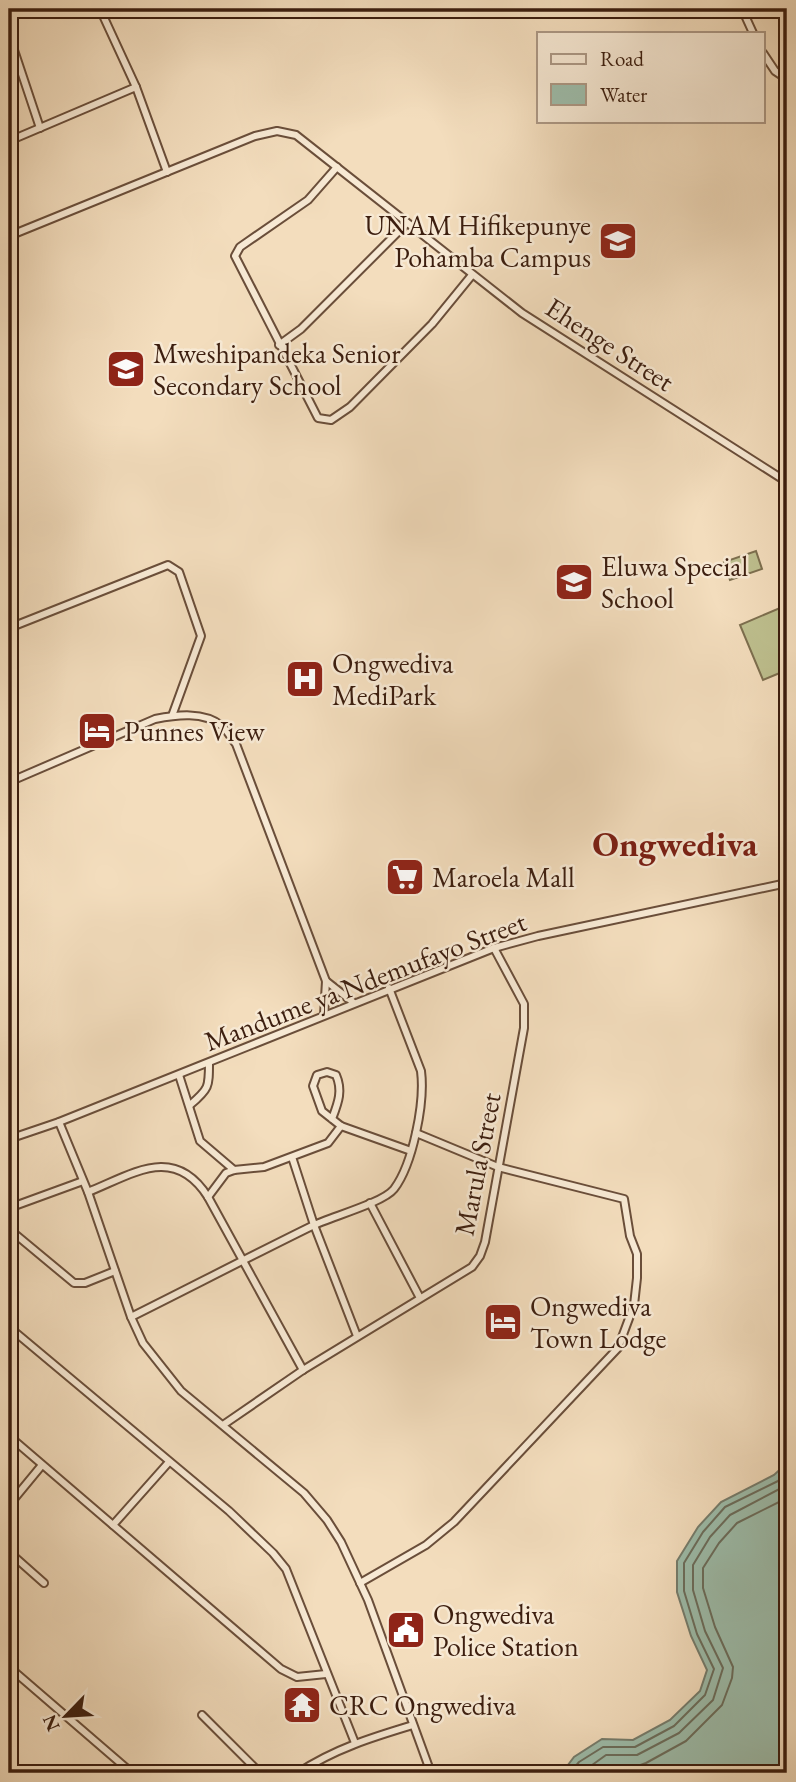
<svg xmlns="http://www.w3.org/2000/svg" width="796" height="1782" font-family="'EB Garamond',serif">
<rect width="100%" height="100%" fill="#f3ddbd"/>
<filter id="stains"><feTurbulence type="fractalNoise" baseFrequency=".00286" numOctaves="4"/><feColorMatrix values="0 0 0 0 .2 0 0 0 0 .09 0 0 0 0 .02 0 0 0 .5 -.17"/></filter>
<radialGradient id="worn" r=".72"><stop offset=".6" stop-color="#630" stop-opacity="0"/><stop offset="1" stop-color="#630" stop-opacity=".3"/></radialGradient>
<g fill="#bec08f" stroke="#7d6f4f" stroke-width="2">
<path d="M 756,551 L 762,569 L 730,580 L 724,562 Z"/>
<path d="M 787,605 L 787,670 L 763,680 L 740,625 Z"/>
</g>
<path fill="#9dbdab" stroke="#767d6d" stroke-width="2" d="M 787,1463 L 787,1773 L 562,1773 L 574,1757 L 602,1739 L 633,1740 L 670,1720 L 700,1691 L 707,1670 L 691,1636 L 677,1592 L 677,1561 L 698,1527 L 721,1502 L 774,1475 Z"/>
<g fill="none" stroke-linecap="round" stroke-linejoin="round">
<g stroke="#6c6e5d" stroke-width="2">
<path d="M 570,1773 L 579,1762 L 603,1747 L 635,1747 L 674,1726 L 705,1695 L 714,1669 L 697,1634 L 684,1591 L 684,1563 L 703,1532 L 725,1507 L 778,1481 L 787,1472"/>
<path d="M 581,1773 L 606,1755 L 637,1755 L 679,1733 L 713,1700 L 723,1668 L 705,1631 L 693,1590 L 693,1565 L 710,1537 L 730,1515 L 787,1485"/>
<path d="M 597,1773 L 610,1766 L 635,1767 L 646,1763 L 686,1741 L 722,1705 L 732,1678 L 733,1667 L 715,1627 L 703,1588 L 703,1568 L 719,1543 L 737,1523 L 787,1498"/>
</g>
<g stroke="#6a4e3a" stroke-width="10">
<g id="street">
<path d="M 100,9 L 136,87 L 167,172"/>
<path d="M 742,9 L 753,33"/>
<path d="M 9,35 L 40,128"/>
<path d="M 763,53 L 775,71 L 787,79"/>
<path d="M 9,141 L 136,87"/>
<path d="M 337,167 L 308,200 L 240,247 L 235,256 L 318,418 L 331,420 L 350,407 L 432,324 L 472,275"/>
<path d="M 9,236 L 255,136 L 277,131 L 296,135 L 522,313 L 787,482"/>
<path d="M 279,345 L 301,329 L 407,223"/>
<path d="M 9,628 L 168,565 L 179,572 L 201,636 L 172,716"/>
<path d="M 9,782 L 155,719 C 176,715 204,711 222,726 C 227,730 231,738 236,744 L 326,981 L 324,1015"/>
<path d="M 326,981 L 354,1003"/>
<path d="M 179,1075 L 200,1141 L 234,1170"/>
<path d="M 190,1105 C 209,1089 209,1087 209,1063"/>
<path d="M 332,1119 C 338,1103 343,1091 336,1075 L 327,1072 L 317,1075 L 313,1086 L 322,1111 L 341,1126 L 411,1151"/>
<path d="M 59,1122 L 88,1192 L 131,1317 L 143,1343 L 181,1391 L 304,1493 L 327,1520 L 341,1542 L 368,1600 L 431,1773"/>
<path d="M 9,1139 L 59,1122 L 494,948 L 538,936 L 787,883"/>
<path d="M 292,1157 L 314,1225 L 357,1336"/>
<path d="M 88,1192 C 133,1174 174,1144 208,1197 L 303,1370"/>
<path d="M 208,1197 L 226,1173 L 234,1170 L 264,1167 L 328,1143 L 341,1126"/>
<path d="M 370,1203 L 420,1298"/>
<path d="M 9,1208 L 83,1181"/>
<path d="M 9,1229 L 74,1283 L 85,1283 L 115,1271"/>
<path d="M 131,1317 C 191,1287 251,1256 312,1226 C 330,1217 383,1203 394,1189 C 413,1164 425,1102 421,1071 L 389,988"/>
<path d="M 9,1327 L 229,1511 L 273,1553 L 286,1569 L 355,1743"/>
<path d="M 223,1425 L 303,1370 L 472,1267 L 480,1256 L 485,1242 L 524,1028 L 524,1004 L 494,948"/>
<path d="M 9,1436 L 281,1669 L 297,1677 L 326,1674"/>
<path d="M 9,1505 L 42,1465"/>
<path d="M 113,1525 L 169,1462"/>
<path d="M 9,1552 L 44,1583"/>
<path d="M 360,1583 L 426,1545 L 454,1522 L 618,1348 L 634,1305 L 637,1278 L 637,1254 L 630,1236 L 624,1199 L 498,1167 L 416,1133"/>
<path d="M 9,1667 L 132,1773"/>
<path d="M 202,1715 L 260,1773"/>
<path d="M 298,1773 C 334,1749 373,1737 413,1725"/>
</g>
</g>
<use href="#street" stroke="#f7e9d4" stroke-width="6"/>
</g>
<defs>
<g id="university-square" transform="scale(2.0125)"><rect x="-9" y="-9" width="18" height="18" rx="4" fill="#8f2418" stroke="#f7e9d4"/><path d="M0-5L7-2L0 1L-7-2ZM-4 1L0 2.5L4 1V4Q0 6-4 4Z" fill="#fff"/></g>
<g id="school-square" transform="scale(2.0125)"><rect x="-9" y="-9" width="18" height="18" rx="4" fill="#8f2418" stroke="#f7e9d4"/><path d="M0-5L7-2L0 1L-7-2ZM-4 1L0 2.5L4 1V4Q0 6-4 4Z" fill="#fff"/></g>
<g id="hospital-square" transform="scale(2.0125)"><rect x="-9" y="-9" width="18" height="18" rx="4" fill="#8f2418" stroke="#f7e9d4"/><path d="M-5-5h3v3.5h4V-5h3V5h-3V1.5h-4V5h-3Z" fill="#fff"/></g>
<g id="hotel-square" transform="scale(2.0125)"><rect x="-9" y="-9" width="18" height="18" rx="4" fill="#8f2418" stroke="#f7e9d4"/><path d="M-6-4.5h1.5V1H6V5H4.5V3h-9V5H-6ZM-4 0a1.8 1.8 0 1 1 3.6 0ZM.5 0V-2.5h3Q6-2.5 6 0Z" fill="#fff"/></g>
<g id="supermarket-square" transform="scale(2.0125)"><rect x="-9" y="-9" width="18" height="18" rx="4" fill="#8f2418" stroke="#f7e9d4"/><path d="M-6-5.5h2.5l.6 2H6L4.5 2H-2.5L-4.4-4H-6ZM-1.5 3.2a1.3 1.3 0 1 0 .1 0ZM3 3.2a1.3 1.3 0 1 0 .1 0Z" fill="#fff"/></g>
<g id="civic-square" transform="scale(2.0125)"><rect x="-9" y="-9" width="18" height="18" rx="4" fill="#8f2418" stroke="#f7e9d4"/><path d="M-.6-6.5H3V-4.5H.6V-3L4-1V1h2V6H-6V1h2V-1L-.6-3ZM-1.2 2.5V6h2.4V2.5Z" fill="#fff"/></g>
<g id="temple-square" transform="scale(2.0125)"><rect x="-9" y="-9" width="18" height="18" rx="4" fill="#8f2418" stroke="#f7e9d4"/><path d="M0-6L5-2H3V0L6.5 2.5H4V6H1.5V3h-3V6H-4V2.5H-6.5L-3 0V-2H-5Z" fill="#fff"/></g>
</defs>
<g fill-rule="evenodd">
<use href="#university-square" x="618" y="241"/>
<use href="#school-square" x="126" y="369"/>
<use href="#school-square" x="574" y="582"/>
<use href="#hospital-square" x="305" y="679"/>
<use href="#hotel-square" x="97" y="731"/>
<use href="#supermarket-square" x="405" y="877"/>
<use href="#hotel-square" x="503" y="1322"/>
<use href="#civic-square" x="406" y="1630"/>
<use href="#temple-square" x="302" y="1705"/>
</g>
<g text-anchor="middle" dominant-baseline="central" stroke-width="5" stroke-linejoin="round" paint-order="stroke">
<g font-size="28" fill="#3c1e0f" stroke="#f7e9d4" text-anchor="start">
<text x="591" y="225" text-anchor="end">UNAM Hifikepunye<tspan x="591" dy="32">Pohamba Campus</tspan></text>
<text x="153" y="353">Mweshipandeka Senior<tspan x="153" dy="32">Secondary School</tspan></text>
<text x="601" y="566">Eluwa Special<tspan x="601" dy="32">School</tspan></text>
<text x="332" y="663">Ongwediva<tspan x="332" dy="32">MediPark</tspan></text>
<text x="124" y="731">Punnes View</text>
<text x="432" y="877">Maroela Mall</text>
<text x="530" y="1306">Ongwediva<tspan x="530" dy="32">Town Lodge</tspan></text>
<text x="433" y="1614">Ongwediva<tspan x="433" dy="32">Police Station</tspan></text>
<text x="329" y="1705">CRC Ongwediva</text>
</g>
<g font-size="28" fill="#3c1e0f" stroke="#f7e9d4">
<text transform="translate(610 344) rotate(33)">Ehenge Street</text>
<text transform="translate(365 981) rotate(-21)">Mandume ya Ndemufayo Street</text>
<text transform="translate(477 1164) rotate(-79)">Marula Street</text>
</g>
<g font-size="35" font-weight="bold" fill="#7a1f14" stroke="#f7e9d4">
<text x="675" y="843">Ongwediva</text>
</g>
</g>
<rect width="796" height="1782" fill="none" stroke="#f3ddbd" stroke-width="35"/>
<rect x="10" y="10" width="775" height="1761" fill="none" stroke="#3c1e0f" stroke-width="3.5"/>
<rect x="18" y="18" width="761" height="1747" fill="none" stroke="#3c1e0f" stroke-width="2"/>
<rect x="537" y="32" width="228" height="91" fill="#f7e9d4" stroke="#ac9885" stroke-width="2"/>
<rect x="551" y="54" width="35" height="10" fill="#f7e9d4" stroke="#ac9885" stroke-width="2"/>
<text x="600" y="66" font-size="21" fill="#3c1e0f">Road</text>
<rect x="551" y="84" width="35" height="21" fill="#9dbdab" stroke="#ac9885" stroke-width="2"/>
<text x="600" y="102" font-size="21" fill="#3c1e0f">Water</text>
<g transform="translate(66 1716) rotate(245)" stroke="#f7e9d4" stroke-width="5" paint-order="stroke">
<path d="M0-5L12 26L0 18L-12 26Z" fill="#3c1e0f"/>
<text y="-10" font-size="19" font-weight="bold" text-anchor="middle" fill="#3c1e0f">N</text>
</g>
<rect width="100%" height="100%" filter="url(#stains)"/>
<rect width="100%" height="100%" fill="url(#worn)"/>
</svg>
